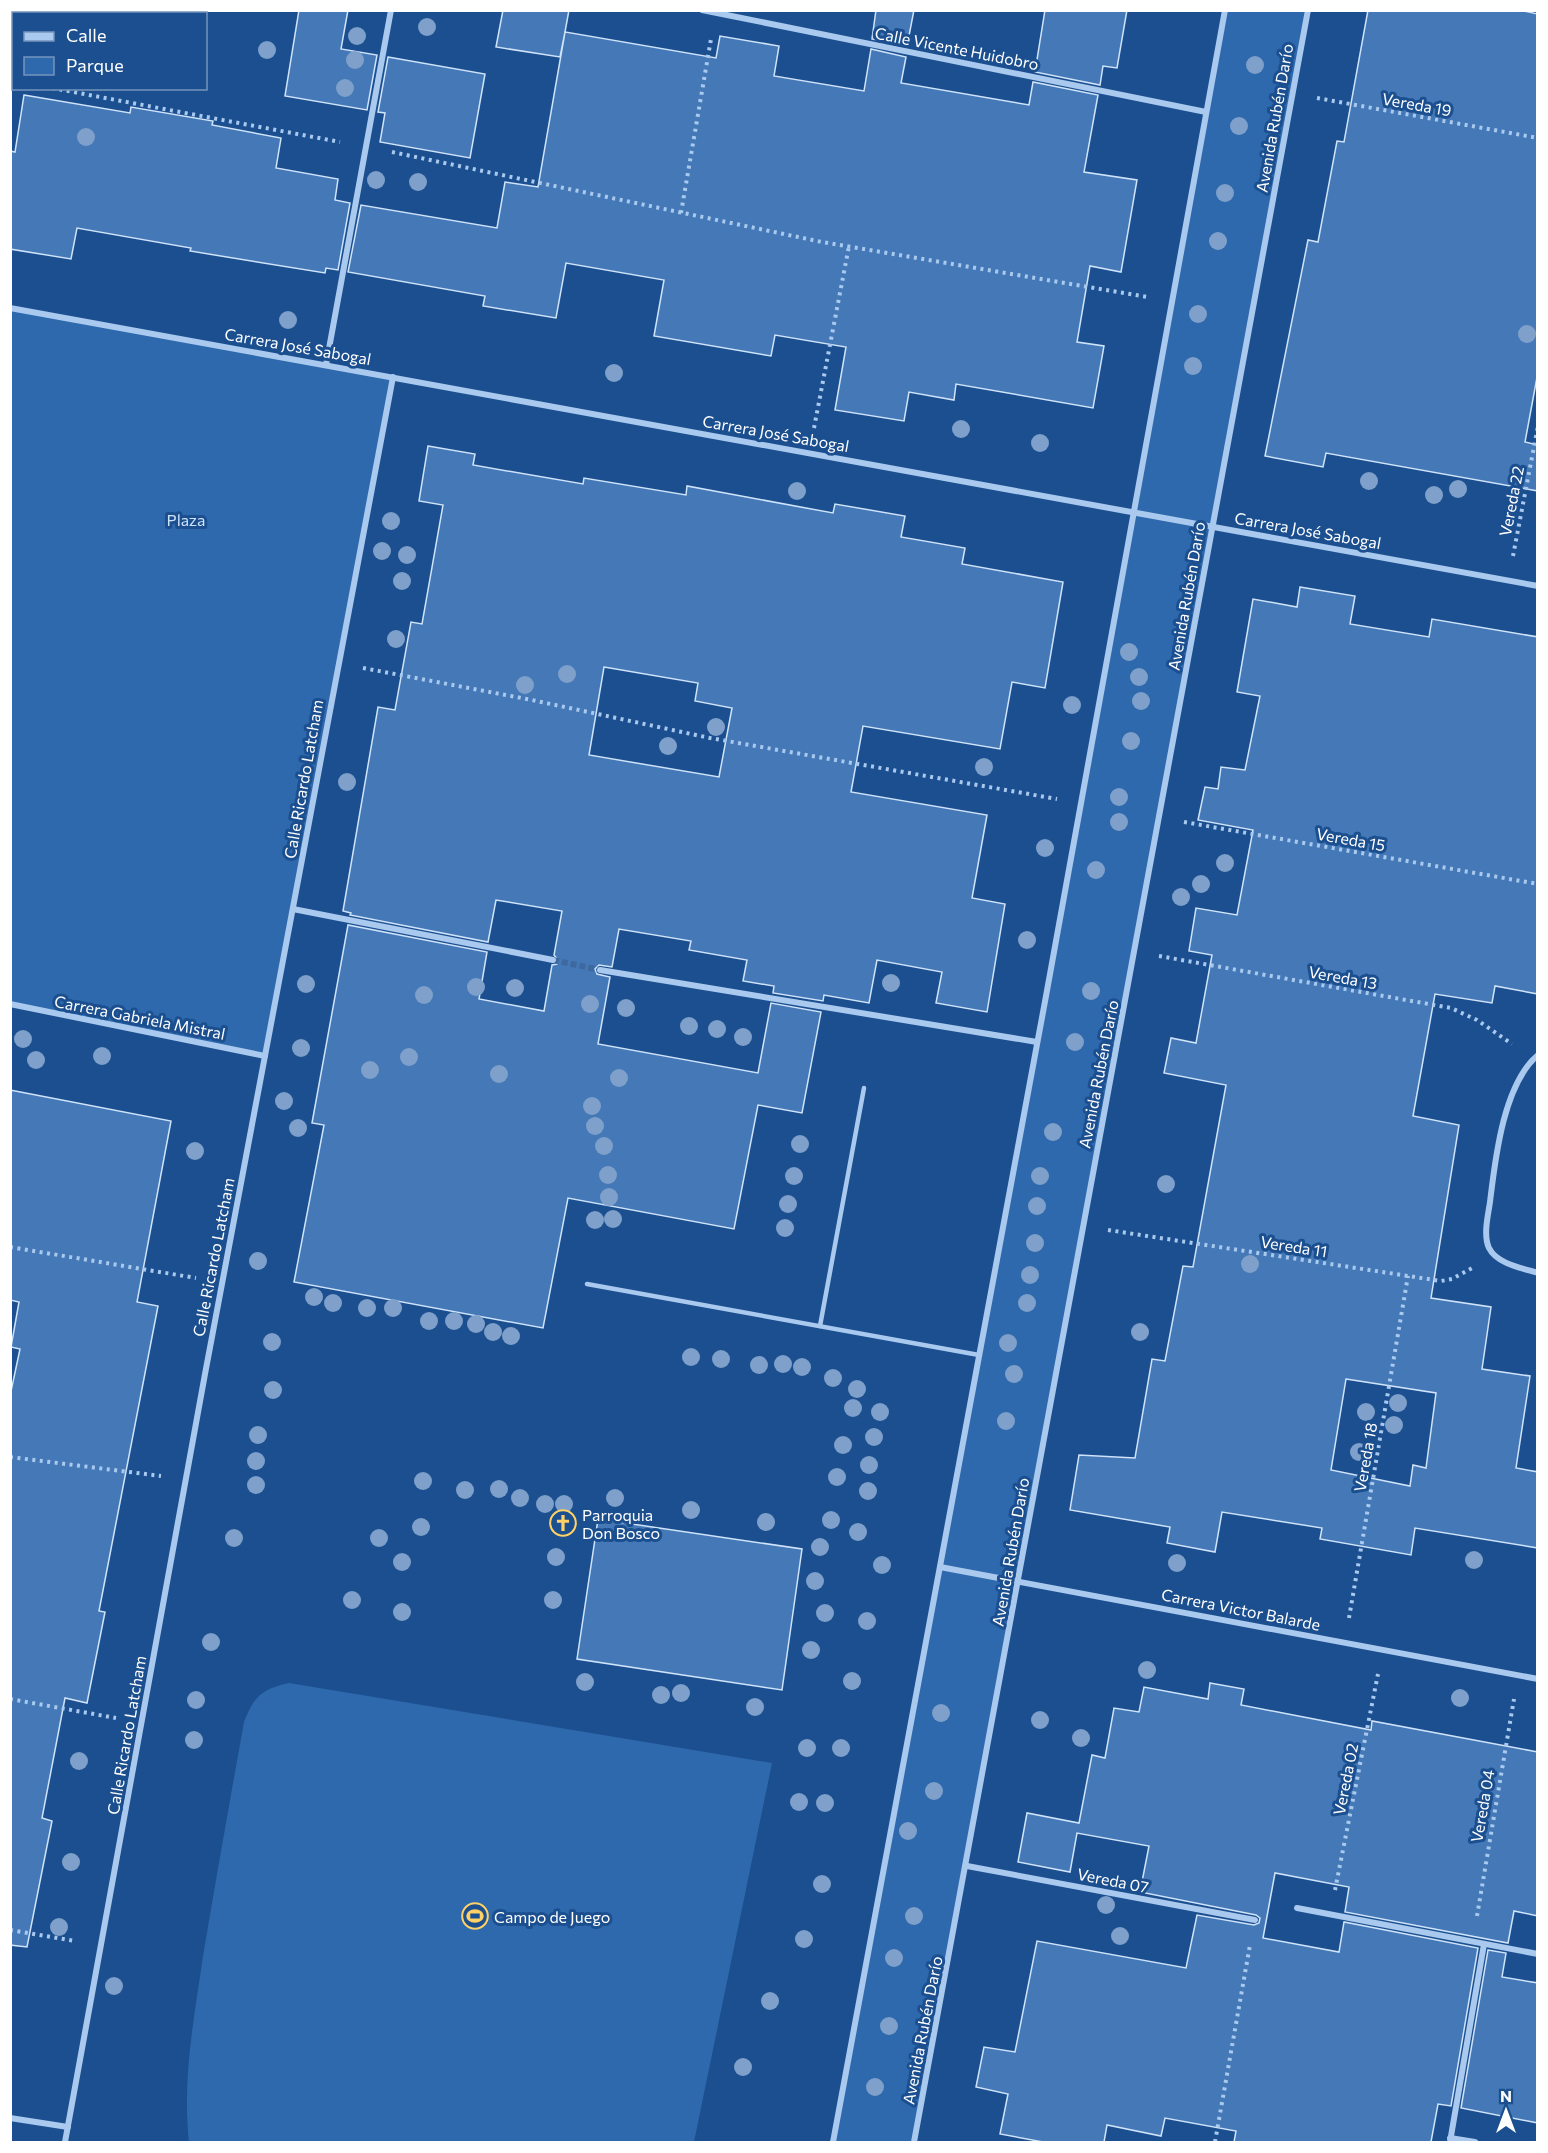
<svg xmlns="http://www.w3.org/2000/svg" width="1548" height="2153" font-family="Commissioner,sans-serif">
<rect width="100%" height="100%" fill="#1b4f8f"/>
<g fill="#2e69ad">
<path d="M 1225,11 L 1308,11 L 914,2142 L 833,2142 Z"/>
<path d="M 10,308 L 393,377 L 265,1056 L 11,1004 Z"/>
<path d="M 289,1683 L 772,1763 L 694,2142 L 189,2142 C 182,2079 194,2019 203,1956 C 216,1878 230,1800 244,1722 C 254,1696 262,1689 289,1683 Z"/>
</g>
<g fill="#4478b7" stroke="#cfe3fa" stroke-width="1.5" fill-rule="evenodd">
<path d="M 299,10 L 348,10 L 341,49 L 377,55 L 367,110 L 285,96 Z"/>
<path d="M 503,10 L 569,10 L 565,32 L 716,58 L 720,36 L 779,46 L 774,76 L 864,91 L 871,49 L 906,57 L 901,83 L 1029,105 L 1033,82 L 1098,95 L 1084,172 L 1137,180 L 1121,272 L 1090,266 L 1077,342 L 1104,346 L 1093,408 L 956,384 L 954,400 L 909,392 L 904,421 L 835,410 L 846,347 L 775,335 L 771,356 L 654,336 L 664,280 L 566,263 L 556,318 L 483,306 L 485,296 L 348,272 L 361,205 L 497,228 L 505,182 L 538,187 L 565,32 L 560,57 L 496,47 Z"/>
<path d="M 876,10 L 914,10 L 907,46 L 872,39 Z"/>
<path d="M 1045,10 L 1127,10 L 1117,68 L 1103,66 L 1100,85 L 1035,72 Z"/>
<path d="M 1368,10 L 1519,10 L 1538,14 L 1538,372 L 1525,442 L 1538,445 L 1538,491 L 1326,453 L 1323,467 L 1265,456 L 1308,240 L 1318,242 L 1337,141 L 1344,142 Z"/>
<path d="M 388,57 L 485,74 L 470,158 L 380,142 L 385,113 L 378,112 Z"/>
<path d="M 24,95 L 130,113 L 131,107 L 213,121 L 212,125 L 281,138 L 276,168 L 338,179 L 335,200 L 350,203 L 338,270 L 326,268 L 325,273 L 190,251 L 191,248 L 77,228 L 71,259 L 10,249 L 10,151 L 15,152 Z"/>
<path d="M 428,446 L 475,454 L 473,465 L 583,484 L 584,478 L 686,495 L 687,486 L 833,513 L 835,504 L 905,516 L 901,537 L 965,548 L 962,564 L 1063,582 L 1045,688 L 1012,682 L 1000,749 L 863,726 L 851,792 L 987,815 L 972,898 L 1005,904 L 987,1012 L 936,1003 L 942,972 L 877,960 L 869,1003 L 824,995 L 823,1001 L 773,993 L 774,986 L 743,981 L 747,960 L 689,950 L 691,941 L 619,929 L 612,967 L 599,965 L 595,969 L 597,974 L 610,977 L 598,1044 L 758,1073 L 771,1003 L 821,1012 L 802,1113 L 758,1105 L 734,1229 L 568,1198 L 543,1328 L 294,1282 L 324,1125 L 312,1123 L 348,925 L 487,952 L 479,999 L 544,1011 L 552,965 L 557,964 L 558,960 L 554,955 L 562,911 L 496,900 L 488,942 L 350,915 L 351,913 L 343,911 L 378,707 L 395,710 L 411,622 L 422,624 L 443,505 L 419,501 ZM 604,667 L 698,683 L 695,701 L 732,708 L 719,777 L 589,755 Z"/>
<path d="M 1300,587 L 1355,596 L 1350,624 L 1429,637 L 1432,619 L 1538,637 L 1538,994 L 1495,986 L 1492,1003 L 1435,994 L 1413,1116 L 1459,1125 L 1431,1298 L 1491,1307 L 1482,1369 L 1530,1376 L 1516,1468 L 1538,1472 L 1538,1548 L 1415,1528 L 1411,1555 L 1320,1539 L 1322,1528 L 1222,1512 L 1215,1552 L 1167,1543 L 1170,1527 L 1070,1510 L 1079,1455 L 1135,1458 L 1152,1359 L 1165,1361 L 1183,1266 L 1193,1267 L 1226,1085 L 1164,1073 L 1171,1038 L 1196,1043 L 1212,955 L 1189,951 L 1196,908 L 1237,915 L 1253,830 L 1198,820 L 1205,787 L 1218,789 L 1221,767 L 1245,770 L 1260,696 L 1237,692 L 1253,599 L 1297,607 ZM 1346,1379 L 1436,1393 L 1426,1468 L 1413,1465 L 1410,1486 L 1331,1470 Z"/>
<path d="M 10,1090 L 171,1121 L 137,1302 L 158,1306 L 99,1611 L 105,1612 L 87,1703 L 65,1698 L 42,1818 L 52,1821 L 27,1947 L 10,1945 L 10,1396 L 20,1349 L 11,1347 L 19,1302 L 10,1300 Z"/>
<path d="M 598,1519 L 802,1549 L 782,1690 L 577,1659 Z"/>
<path d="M 1210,1683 L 1244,1689 L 1241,1705 L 1371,1730 L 1372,1721 L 1538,1752 L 1538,1916 L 1514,1911 L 1508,1943 L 1345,1912 L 1349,1887 L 1275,1873 L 1263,1938 L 1339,1952 L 1344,1922 L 1478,1948 L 1451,2106 L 1438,2104 L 1431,2142 L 1234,2142 L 1236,2131 L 1165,2118 L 1161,2136 L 1107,2125 L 1104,2142 L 1043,2142 L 1000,2134 L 1008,2094 L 976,2087 L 984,2047 L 1015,2052 L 1037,1941 L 1186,1968 L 1197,1915 L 1254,1925 L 1259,1923 L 1260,1918 L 1256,1915 L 1140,1892 L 1149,1846 L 1077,1833 L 1070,1872 L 1018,1862 L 1027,1813 L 1079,1823 L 1092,1755 L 1105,1758 L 1114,1708 L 1139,1712 L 1144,1687 L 1208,1699 Z"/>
<path d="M 1488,1950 L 1506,1953 L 1502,1977 L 1538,1983 L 1538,2123 L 1461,2108 Z"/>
</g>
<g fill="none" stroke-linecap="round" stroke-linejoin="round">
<path stroke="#3d69a0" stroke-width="6" stroke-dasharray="6 3" stroke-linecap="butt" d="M 553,960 L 600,970"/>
<g stroke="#a9c9ee" stroke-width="4" stroke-dasharray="3 4.5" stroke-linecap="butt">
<path d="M 10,81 L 14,81"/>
<path d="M 52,88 L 340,142"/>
<path d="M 1317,98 L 1538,138"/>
<path d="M 392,152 L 822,242 L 1147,297"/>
<path d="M 681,213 L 711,39"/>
<path d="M 814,428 L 849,246"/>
<path d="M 1513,556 L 1538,426"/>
<path d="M 363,668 L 532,700 L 710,738 L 1057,799"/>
<path d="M 1184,822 L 1538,884"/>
<path d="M 1159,956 L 1451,1008 L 1477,1020 L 1512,1044"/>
<path d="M 1108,1230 L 1441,1281 L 1452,1279 L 1472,1268"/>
<path d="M 10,1247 L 196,1278"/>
<path d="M 10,1457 L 161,1476"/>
<path d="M 1349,1618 L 1408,1276"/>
<path d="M 10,1699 L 116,1718"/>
<path d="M 1335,1890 L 1378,1674"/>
<path d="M 1477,1916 L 1514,1699"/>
<path d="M 10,1930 L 75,1941"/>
<path d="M 1215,2142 L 1250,1945"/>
</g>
<g stroke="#a9c9ee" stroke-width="4.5">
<path d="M 587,1284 L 979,1355"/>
<path d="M 820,1326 L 864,1088"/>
</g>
<g stroke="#a9c9ee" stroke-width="6">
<path d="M 702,10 L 1206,112"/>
<path d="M 10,308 L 1538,586"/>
<path d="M 326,365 L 391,10"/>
<path d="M 293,909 L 553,960"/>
<path d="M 600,970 L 1037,1042"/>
<path d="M 10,1004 L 265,1056"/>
<path d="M 1538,1055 C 1503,1084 1495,1161 1490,1202 C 1488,1216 1483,1235 1489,1248 C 1497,1264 1522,1268 1538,1273"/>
<path d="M 940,1567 L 1538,1679"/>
<path d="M 967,1866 L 1255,1920"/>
<path d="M 1297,1908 L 1538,1954"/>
<path d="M 10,2118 L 68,2127"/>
<path d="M 1450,2138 L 1475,2142"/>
<path d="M 65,2142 L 205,1374 L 393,377"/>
<path d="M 833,2142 L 1046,996 L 1225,10"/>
<path d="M 914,2142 L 1308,10"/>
<path d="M 1450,2142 L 1484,1944"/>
</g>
</g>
<g fill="#7ea0ca">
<circle cx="427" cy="27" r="9"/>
<circle cx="357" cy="36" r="9"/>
<circle cx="267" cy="50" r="9"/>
<circle cx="355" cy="60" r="9"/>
<circle cx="1255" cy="65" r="9"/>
<circle cx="345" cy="88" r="9"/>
<circle cx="1239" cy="126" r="9"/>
<circle cx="86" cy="137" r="9"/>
<circle cx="376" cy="180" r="9"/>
<circle cx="418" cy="182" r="9"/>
<circle cx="1225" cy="193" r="9"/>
<circle cx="1218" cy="241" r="9"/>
<circle cx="1198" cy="314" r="9"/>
<circle cx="288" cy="320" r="9"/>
<circle cx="1527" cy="334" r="9"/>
<circle cx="1193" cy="366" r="9"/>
<circle cx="614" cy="373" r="9"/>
<circle cx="961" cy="429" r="9"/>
<circle cx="1040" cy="443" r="9"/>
<circle cx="1369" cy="481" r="9"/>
<circle cx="1458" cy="489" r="9"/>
<circle cx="797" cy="491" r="9"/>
<circle cx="1434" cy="495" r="9"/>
<circle cx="391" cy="521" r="9"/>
<circle cx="382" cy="551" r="9"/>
<circle cx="407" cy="555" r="9"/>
<circle cx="402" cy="581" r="9"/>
<circle cx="396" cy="639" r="9"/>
<circle cx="1129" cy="652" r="9"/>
<circle cx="567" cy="674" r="9"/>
<circle cx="1139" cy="677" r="9"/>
<circle cx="525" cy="685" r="9"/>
<circle cx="1141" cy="701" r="9"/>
<circle cx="1072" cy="705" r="9"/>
<circle cx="716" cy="727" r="9"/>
<circle cx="1131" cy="741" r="9"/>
<circle cx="668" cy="746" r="9"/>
<circle cx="984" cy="767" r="9"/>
<circle cx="347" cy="782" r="9"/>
<circle cx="1119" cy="797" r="9"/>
<circle cx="1119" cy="822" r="9"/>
<circle cx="1045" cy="848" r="9"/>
<circle cx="1225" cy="863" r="9"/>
<circle cx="1096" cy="870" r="9"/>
<circle cx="1201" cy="884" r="9"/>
<circle cx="1181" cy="897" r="9"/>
<circle cx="1027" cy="940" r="9"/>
<circle cx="891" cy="983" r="9"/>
<circle cx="306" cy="984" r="9"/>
<circle cx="476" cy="987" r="9"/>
<circle cx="515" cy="988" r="9"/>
<circle cx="1091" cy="991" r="9"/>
<circle cx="424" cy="995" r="9"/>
<circle cx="590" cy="1004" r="9"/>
<circle cx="626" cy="1008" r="9"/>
<circle cx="689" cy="1026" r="9"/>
<circle cx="717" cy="1029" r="9"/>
<circle cx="743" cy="1037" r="9"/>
<circle cx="23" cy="1039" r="9"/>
<circle cx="1075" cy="1042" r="9"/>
<circle cx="301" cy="1048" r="9"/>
<circle cx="102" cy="1056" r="9"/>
<circle cx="409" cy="1057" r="9"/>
<circle cx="36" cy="1060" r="9"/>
<circle cx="370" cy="1070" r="9"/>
<circle cx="499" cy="1074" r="9"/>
<circle cx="619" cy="1078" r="9"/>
<circle cx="284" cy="1101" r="9"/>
<circle cx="592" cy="1106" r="9"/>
<circle cx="595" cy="1126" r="9"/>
<circle cx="298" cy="1128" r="9"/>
<circle cx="1053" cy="1132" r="9"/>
<circle cx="800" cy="1144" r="9"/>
<circle cx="604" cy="1146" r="9"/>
<circle cx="195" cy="1151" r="9"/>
<circle cx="608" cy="1175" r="9"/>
<circle cx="794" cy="1176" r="9"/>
<circle cx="1040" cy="1176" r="9"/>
<circle cx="1166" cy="1184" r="9"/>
<circle cx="609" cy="1197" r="9"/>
<circle cx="788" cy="1204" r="9"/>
<circle cx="1037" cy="1206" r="9"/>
<circle cx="613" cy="1219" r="9"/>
<circle cx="595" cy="1220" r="9"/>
<circle cx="785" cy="1228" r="9"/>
<circle cx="1035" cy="1243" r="9"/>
<circle cx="258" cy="1261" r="9"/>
<circle cx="1250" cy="1264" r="9"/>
<circle cx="1030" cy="1275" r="9"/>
<circle cx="314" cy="1297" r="9"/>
<circle cx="333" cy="1303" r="9"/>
<circle cx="1027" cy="1303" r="9"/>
<circle cx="367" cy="1308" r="9"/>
<circle cx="393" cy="1308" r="9"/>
<circle cx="429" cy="1321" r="9"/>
<circle cx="454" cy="1321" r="9"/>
<circle cx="476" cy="1324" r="9"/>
<circle cx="493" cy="1332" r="9"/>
<circle cx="1140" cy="1332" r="9"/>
<circle cx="511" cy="1336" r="9"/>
<circle cx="272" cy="1342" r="9"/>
<circle cx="1008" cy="1343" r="9"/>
<circle cx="691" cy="1357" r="9"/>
<circle cx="721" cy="1359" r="9"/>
<circle cx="783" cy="1364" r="9"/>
<circle cx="759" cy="1365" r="9"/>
<circle cx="802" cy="1367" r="9"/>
<circle cx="1014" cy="1374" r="9"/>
<circle cx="833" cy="1378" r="9"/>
<circle cx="857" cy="1389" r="9"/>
<circle cx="273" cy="1390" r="9"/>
<circle cx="1398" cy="1403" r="9"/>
<circle cx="853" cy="1408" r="9"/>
<circle cx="880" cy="1412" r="9"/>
<circle cx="1366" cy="1412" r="9"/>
<circle cx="1006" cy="1421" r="9"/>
<circle cx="1394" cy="1425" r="9"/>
<circle cx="258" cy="1435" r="9"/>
<circle cx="874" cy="1437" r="9"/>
<circle cx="843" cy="1445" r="9"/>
<circle cx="1359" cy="1452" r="9"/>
<circle cx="256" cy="1461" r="9"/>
<circle cx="869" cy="1465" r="9"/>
<circle cx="837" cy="1477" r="9"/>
<circle cx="423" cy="1481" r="9"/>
<circle cx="256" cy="1485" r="9"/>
<circle cx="499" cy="1489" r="9"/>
<circle cx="465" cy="1490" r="9"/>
<circle cx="868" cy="1491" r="9"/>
<circle cx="520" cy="1498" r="9"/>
<circle cx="615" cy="1498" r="9"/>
<circle cx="545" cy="1504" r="9"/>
<circle cx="564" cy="1504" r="9"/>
<circle cx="691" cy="1510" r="9"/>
<circle cx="831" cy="1520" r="9"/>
<circle cx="766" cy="1522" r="9"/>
<circle cx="421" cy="1527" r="9"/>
<circle cx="858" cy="1532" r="9"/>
<circle cx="234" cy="1538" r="9"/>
<circle cx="379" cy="1538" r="9"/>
<circle cx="820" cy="1547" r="9"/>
<circle cx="556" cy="1557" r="9"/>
<circle cx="1474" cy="1560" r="9"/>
<circle cx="402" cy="1562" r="9"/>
<circle cx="1177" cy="1563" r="9"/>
<circle cx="882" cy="1565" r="9"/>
<circle cx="815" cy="1581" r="9"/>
<circle cx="352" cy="1600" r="9"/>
<circle cx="553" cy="1600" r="9"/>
<circle cx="402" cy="1612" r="9"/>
<circle cx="825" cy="1613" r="9"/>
<circle cx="867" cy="1621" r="9"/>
<circle cx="211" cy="1642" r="9"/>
<circle cx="811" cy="1650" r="9"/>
<circle cx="1147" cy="1670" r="9"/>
<circle cx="852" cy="1681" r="9"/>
<circle cx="585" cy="1682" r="9"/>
<circle cx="681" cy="1693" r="9"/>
<circle cx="661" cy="1695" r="9"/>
<circle cx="1460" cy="1698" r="9"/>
<circle cx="196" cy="1700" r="9"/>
<circle cx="755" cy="1707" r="9"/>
<circle cx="941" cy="1713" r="9"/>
<circle cx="1040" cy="1720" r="9"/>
<circle cx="1081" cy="1738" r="9"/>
<circle cx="194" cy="1740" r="9"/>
<circle cx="807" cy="1748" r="9"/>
<circle cx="841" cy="1748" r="9"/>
<circle cx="79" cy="1761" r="9"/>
<circle cx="934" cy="1791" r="9"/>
<circle cx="799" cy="1802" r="9"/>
<circle cx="825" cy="1803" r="9"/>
<circle cx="908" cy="1831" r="9"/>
<circle cx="71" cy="1862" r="9"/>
<circle cx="822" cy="1884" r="9"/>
<circle cx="1106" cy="1905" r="9"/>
<circle cx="914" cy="1916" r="9"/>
<circle cx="59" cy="1927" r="9"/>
<circle cx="1120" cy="1936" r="9"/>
<circle cx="804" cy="1939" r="9"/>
<circle cx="894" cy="1958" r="9"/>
<circle cx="114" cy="1986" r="9"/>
<circle cx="770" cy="2001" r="9"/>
<circle cx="889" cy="2026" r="9"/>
<circle cx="743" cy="2067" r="9"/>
<circle cx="875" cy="2087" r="9"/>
</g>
<defs>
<g id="church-ring" transform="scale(1.35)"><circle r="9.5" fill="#1b4f8f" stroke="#ffd166" stroke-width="1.5"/><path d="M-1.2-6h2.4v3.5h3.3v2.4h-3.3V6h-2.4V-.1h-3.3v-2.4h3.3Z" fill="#ffd166"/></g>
<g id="stadium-ring" transform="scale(1.35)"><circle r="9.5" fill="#1b4f8f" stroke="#ffd166" stroke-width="1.5"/><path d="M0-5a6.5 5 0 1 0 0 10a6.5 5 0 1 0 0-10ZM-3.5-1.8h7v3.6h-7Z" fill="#ffd166"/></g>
</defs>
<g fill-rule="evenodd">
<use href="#church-ring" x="563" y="1523"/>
<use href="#stadium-ring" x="475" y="1916"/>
</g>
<g text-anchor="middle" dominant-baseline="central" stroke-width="6" stroke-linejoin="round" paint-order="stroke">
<g font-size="16" fill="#fff" stroke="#1b4f8f">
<text transform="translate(957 48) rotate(11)">Calle Vicente Huidobro</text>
<text transform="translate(1417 104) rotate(10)">Vereda 19</text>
<text transform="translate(1274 118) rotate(-80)">Avenida Rubén Darío</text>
<text transform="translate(298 346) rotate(10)">Carrera José Sabogal</text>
<text transform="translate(776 433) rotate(10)">Carrera José Sabogal</text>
<text transform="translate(1511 501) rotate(-79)">Vereda 22</text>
<text transform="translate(1308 530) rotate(10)">Carrera José Sabogal</text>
<text transform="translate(1186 596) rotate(-80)">Avenida Rubén Darío</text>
<text transform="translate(303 779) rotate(-80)">Calle Ricardo Latcham</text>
<text transform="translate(1351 839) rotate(10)">Vereda 15</text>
<text transform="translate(1343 977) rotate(10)">Vereda 13</text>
<text transform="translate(140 1017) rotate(11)">Carrera Gabriela Mistral</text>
<text transform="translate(1098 1074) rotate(-79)">Avenida Rubén Darío</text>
<text transform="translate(1294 1246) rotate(9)">Vereda 11</text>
<text transform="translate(213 1257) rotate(-79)">Calle Ricardo Latcham</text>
<text transform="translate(1365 1457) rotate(-80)">Vereda 18</text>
<text transform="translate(1010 1552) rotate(-80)">Avenida Rubén Darío</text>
<text transform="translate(1241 1609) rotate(11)">Carrera Victor Balarde</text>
<text transform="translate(126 1735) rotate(-80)">Calle Ricardo Latcham</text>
<text transform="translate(1345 1779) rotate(-79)">Vereda 02</text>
<text transform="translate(1482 1806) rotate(-80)">Vereda 04</text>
<text transform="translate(1113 1880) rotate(11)">Vereda 07</text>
<text transform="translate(922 2030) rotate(-79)">Avenida Rubén Darío</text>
</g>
<g font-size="16" fill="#cfe3fa" stroke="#1b4f8f">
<text x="186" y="519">Plaza</text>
</g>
<g font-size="16" fill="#fff" stroke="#1b4f8f" text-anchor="start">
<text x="582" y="1514">Parroquia<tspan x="582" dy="18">Don Bosco</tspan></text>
<text x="494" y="1916">Campo de Juego</text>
</g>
</g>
<rect width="1548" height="2153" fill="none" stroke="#ffffff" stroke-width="24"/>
<rect x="12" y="12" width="195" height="78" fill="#1b4f8f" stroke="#7695bc" stroke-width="1.5"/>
<rect x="24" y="32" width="30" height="9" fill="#a9c9ee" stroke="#7695bc" stroke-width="1.5"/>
<text x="66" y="42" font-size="18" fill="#ffffff">Calle</text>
<rect x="24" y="57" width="30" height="18" fill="#2e69ad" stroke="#7695bc" stroke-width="1.5"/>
<text x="66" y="72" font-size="18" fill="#ffffff">Parque</text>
<g transform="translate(1506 2111)" stroke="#1b4f8f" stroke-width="4.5" paint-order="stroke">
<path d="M0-4.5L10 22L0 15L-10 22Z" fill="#ffffff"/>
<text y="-9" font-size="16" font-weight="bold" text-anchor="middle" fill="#ffffff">N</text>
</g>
</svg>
